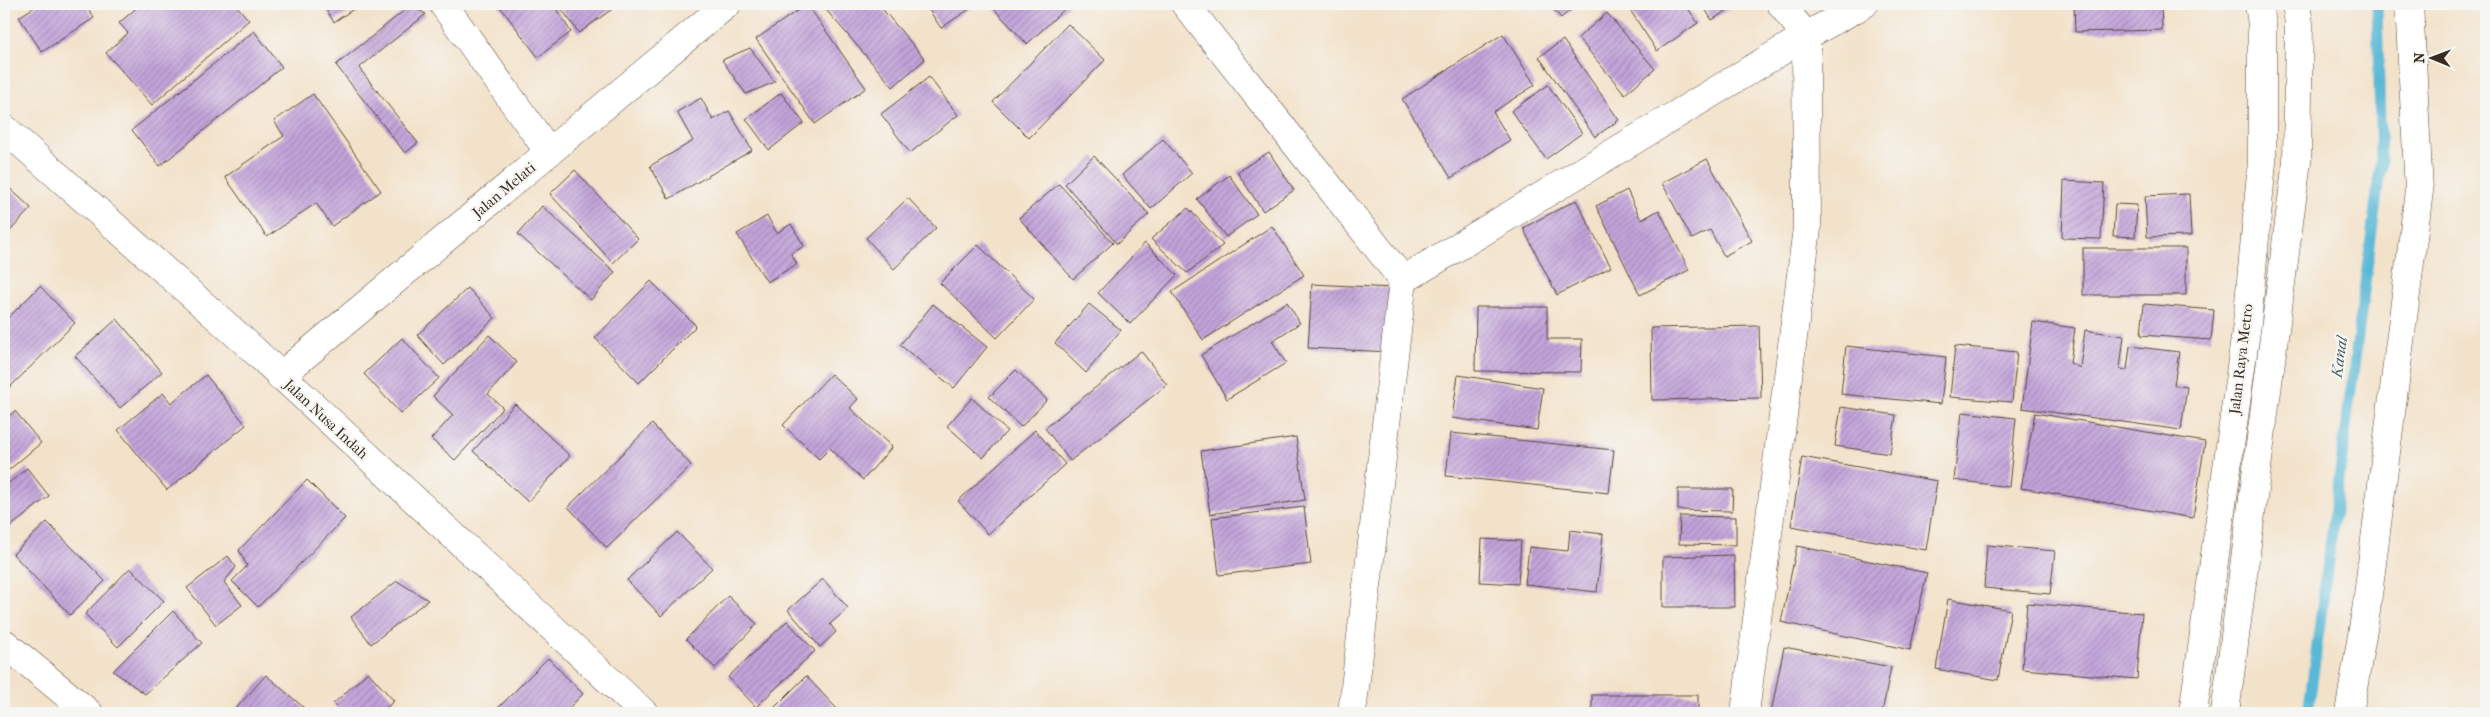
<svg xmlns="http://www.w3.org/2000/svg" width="2490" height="717" font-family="'IM FELL French Canon',serif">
<defs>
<pattern id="building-hatch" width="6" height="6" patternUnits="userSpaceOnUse" patternTransform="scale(1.25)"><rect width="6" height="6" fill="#c3a4db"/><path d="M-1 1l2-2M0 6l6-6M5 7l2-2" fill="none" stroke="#a086b1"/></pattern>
</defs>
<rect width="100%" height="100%" fill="#f6f6f2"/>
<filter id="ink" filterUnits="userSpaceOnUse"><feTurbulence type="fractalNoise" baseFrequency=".02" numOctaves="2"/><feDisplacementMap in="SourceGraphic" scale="10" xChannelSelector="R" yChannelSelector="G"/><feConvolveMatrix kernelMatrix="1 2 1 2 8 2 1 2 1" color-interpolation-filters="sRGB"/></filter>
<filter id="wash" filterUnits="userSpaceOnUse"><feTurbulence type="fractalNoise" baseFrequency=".0096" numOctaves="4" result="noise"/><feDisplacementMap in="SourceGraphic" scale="20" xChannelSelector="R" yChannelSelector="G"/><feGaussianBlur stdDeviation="1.12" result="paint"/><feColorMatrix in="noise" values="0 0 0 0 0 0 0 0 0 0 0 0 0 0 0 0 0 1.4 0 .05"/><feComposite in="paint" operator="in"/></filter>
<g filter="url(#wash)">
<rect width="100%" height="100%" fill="#f3e2ca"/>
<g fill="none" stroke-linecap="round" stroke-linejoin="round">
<path stroke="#58b8d6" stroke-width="11" d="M 2308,713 L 2381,163 L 2377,4"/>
</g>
<g id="blocks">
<g fill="url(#building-hatch)">
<path d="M 39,4 L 85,4 L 94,18 L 42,52 L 19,17 Z"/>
<path d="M 141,4 L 235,4 L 249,20 L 152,105 L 106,53 L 128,33 L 119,23 Z"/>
<path d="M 322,4 L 361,4 L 334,22 Z"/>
<path d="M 498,4 L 553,4 L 571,32 L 538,57 Z"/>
<path d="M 558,4 L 619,4 L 579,33 Z"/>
<path d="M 807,4 L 866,88 L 815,124 L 756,39 Z"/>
<path d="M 821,4 L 878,4 L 925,59 L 893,87 Z"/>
<path d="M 933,4 L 977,4 L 941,28 L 927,7 Z"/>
<path d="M 1002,4 L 1070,4 L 1027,44 L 995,10 Z"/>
<path d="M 1549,4 L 1578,4 L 1561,18 Z"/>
<path d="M 1626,4 L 1685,4 L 1698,23 L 1657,51 Z"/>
<path d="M 1702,4 L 1737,4 L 1712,20 Z"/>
<path d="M 2074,4 L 2161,4 L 2162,30 L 2075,32 Z"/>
<path d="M 410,6 L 426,14 L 359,68 L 418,143 L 405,153 L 336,65 Z"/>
<path d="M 1607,13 L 1655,69 L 1625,94 L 1578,38 Z"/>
<path d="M 1068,24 L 1105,60 L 1029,138 L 993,102 Z"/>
<path d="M 254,31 L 282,67 L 160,166 L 132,130 Z"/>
<path d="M 1503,34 L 1535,85 L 1493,112 L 1510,140 L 1451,178 L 1402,99 Z"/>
<path d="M 1563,40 L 1619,120 L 1595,137 L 1539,57 Z"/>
<path d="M 750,48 L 775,82 L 746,94 L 722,60 Z"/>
<path d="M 929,77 L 958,115 L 910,153 L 881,114 Z"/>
<path d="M 1548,85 L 1582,133 L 1546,159 L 1511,111 Z"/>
<path d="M 781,93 L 804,123 L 769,150 L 746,119 Z"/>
<path d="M 313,94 L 381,191 L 332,226 L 316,203 L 267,237 L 225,177 L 284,136 L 274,121 Z"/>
<path d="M 701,98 L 713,120 L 729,111 L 752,150 L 669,199 L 650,166 L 693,141 L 677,112 Z"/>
<path d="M 1163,139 L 1192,173 L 1151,209 L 1122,175 Z"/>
<path d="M 1269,152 L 1294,190 L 1263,211 L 1237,172 Z"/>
<path d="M 1094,156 L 1149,214 L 1117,244 L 1065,184 Z"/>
<path d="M 1707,159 L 1752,241 L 1724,256 L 1710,230 L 1692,239 L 1662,183 Z"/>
<path d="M 575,170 L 638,239 L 613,263 L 550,194 Z"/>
<path d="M 1229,175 L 1257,214 L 1226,237 L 1197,199 Z"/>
<path d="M 2064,181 L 2104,183 L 2101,239 L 2062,238 Z"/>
<path d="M 4,183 L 31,208 L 4,238 Z"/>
<path d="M 1059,184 L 1113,243 L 1073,279 L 1019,218 Z"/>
<path d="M 1627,190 L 1641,220 L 1659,210 L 1689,270 L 1640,295 L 1596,206 Z"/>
<path d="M 2189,194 L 2191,236 L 2147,237 L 2145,196 Z"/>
<path d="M 908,198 L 936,228 L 894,269 L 866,238 Z"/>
<path d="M 1576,200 L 1611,267 L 1557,295 L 1523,228 Z"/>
<path d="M 2115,204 L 2137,205 L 2135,237 L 2113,236 Z"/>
<path d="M 542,206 L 615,272 L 591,300 L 518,234 Z"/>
<path d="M 1188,208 L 1223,245 L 1187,273 L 1151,239 Z"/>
<path d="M 767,216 L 777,233 L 791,224 L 804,246 L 791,254 L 797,264 L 767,282 L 737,234 Z"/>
<path d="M 1272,226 L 1304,275 L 1203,340 L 1172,292 Z"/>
<path d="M 1145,243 L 1177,275 L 1130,324 L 1098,293 Z"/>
<path d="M 978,245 L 1034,299 L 997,338 L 940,283 Z"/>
<rect x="2083" y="248" width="103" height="47"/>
<path d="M 651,281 L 696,326 L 639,383 L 595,338 Z"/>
<path d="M 1312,284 L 1393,288 L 1390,352 L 1308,348 Z"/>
<path d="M 40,286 L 75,323 L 4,393 L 4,322 Z"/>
<path d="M 468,288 L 495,318 L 444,365 L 417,335 Z"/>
<path d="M 1287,302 L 1300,323 L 1272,341 L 1286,363 L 1227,399 L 1201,355 Z"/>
<path d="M 933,304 L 987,347 L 954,388 L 900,345 Z"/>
<path d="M 1089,304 L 1121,330 L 1086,373 L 1055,343 Z"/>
<path d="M 2144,304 L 2214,310 L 2211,340 L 2141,335 Z"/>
<path d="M 1476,307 L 1547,307 L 1547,339 L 1582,339 L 1581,372 L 1475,371 Z"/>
<path d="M 117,319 L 162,372 L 120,408 L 75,356 Z"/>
<path d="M 2033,322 L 2075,328 L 2070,363 L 2080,368 L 2085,330 L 2124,336 L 2120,369 L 2127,370 L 2130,346 L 2179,352 L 2174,385 L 2187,387 L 2181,430 L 2022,408 Z"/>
<path d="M 1759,326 L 1761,398 L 1652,400 L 1651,328 Z"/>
<path d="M 489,335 L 517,362 L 488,394 L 503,408 L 455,460 L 431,439 L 453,415 L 433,396 Z"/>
<path d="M 402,338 L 439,378 L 401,414 L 364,374 Z"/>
<path d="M 1846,346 L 1946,357 L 1941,404 L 1841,394 Z"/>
<path d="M 1955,346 L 2017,352 L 2012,402 L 1950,397 Z"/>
<path d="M 1141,351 L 1167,385 L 1070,461 L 1045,428 Z"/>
<path d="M 1016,370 L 1047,400 L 1021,427 L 989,397 Z"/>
<path d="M 831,374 L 858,399 L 850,408 L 892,447 L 863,480 L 830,448 L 819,459 L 783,425 Z"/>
<path d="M 206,375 L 246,425 L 167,490 L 118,430 L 163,393 L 171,403 Z"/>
<path d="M 1458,375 L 1543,388 L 1537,430 L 1452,418 Z"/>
<path d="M 972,398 L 1007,431 L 983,458 L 947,426 Z"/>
<path d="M 515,404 L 570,456 L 528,502 L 473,451 Z"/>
<path d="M 1841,407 L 1896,415 L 1890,454 L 1835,446 Z"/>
<path d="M 15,411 L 41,443 L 4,474 L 4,420 Z"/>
<path d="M 1962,412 L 2016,418 L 2009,487 L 1954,480 Z"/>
<path d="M 2035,413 L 2205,442 L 2193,518 L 2021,488 Z"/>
<path d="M 652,424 L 691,465 L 607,548 L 568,507 Z"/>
<path d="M 1035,430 L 1065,464 L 988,534 L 958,501 Z"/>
<path d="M 1451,433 L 1614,450 L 1609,493 L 1446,476 Z"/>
<path d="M 1296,437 L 1305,500 L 1210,514 L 1201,451 Z"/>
<path d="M 1802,457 L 1937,481 L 1926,550 L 1791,526 Z"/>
<path d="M 27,468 L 49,496 L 4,532 L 4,487 Z"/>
<path d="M 307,480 L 345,518 L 258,607 L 232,581 L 247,566 L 239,550 Z"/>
<path d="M 1678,489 L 1733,489 L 1732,511 L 1678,510 Z"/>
<path d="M 1304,507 L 1311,564 L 1219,575 L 1212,518 Z"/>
<path d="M 1680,516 L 1736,517 L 1736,545 L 1679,544 Z"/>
<path d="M 47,522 L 105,581 L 70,615 L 13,554 Z"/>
<path d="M 1570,530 L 1603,534 L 1597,592 L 1525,584 L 1529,547 L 1568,551 Z"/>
<path d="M 677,532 L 712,568 L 661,616 L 627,580 Z"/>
<path d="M 1482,539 L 1521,541 L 1518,584 L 1480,582 Z"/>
<path d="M 1987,545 L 2055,551 L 2050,594 L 1984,588 Z"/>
<path d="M 1797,546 L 1927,573 L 1910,650 L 1781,622 Z"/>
<path d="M 1734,555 L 1735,607 L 1663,607 L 1663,557 Z"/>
<path d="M 228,556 L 236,567 L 224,582 L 242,605 L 216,625 L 187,588 Z"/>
<path d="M 130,568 L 164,601 L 118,647 L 85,614 Z"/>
<path d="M 823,579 L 848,608 L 830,624 L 836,632 L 820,647 L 788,610 Z"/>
<path d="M 397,581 L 428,600 L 371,644 L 351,617 Z"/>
<path d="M 728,596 L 757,624 L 715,668 L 686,639 Z"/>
<path d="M 1948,599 L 2011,610 L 1998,680 L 1936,669 Z"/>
<path d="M 2027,603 L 2142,613 L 2137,679 L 2022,669 Z"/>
<path d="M 173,611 L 202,643 L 145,694 L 113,671 Z"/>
<path d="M 787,621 L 815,651 L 756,707 L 728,677 Z"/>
<path d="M 1784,647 L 1891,667 L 1882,713 L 1771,713 Z"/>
<path d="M 548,658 L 583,694 L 564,713 L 493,713 Z"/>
<path d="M 368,672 L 394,701 L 380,713 L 342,713 L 333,704 Z"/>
<path d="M 266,675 L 310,713 L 232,713 Z"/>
<path d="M 806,676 L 837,709 L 833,713 L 769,713 Z"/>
<rect x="1592" y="695" width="106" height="18"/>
</g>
</g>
</g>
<g filter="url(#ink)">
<use href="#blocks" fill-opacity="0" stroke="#574638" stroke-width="1"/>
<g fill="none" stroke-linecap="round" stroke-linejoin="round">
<g stroke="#574638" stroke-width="29">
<g id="street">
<path d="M 443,4 L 549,152"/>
<path d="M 1185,4 L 1403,280 L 1352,713"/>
<path d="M 4,128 L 244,341 L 644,713"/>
<path d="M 1403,280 L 1806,36 L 1864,4"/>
<path d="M 280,376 L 727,4"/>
<path d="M 4,643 L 89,713"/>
<path d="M 1745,713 L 1807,228 L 1806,36 L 1781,4"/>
<path d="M 2349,713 L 2366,611 L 2419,191 L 2409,4"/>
</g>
</g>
<g stroke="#574638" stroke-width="29">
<g id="highway">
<path d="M 2193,713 L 2247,324 L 2262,162 L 2262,25 L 2259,4"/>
<path d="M 2225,713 L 2297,161 L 2299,23 L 2296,4"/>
</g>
</g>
<use href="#street" stroke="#fff" stroke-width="28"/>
<use href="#highway" stroke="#fff" stroke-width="28"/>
</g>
</g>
<g text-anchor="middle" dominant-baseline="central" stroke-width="4.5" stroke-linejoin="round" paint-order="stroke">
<g font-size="15" fill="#3b2a1e" stroke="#f6f6f2">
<text transform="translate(504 190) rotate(-40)">Jalan Melati</text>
<text transform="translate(2241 359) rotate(-83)">Jalan Raya Metro</text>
<text transform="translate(326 419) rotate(43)">Jalan Nusa Indah</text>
</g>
<g font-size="16" font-style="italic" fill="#455c5e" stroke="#f6f6f2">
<text transform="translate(2339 357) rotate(-82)">Kanal</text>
</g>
</g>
<rect width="2490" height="717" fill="none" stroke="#f6f6f2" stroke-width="20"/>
<g transform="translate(2432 58) rotate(271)" stroke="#f6f6f2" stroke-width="4" paint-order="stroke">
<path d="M0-4L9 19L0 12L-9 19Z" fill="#3b2a1e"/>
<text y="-8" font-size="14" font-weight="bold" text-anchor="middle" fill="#3b2a1e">N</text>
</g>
</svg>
